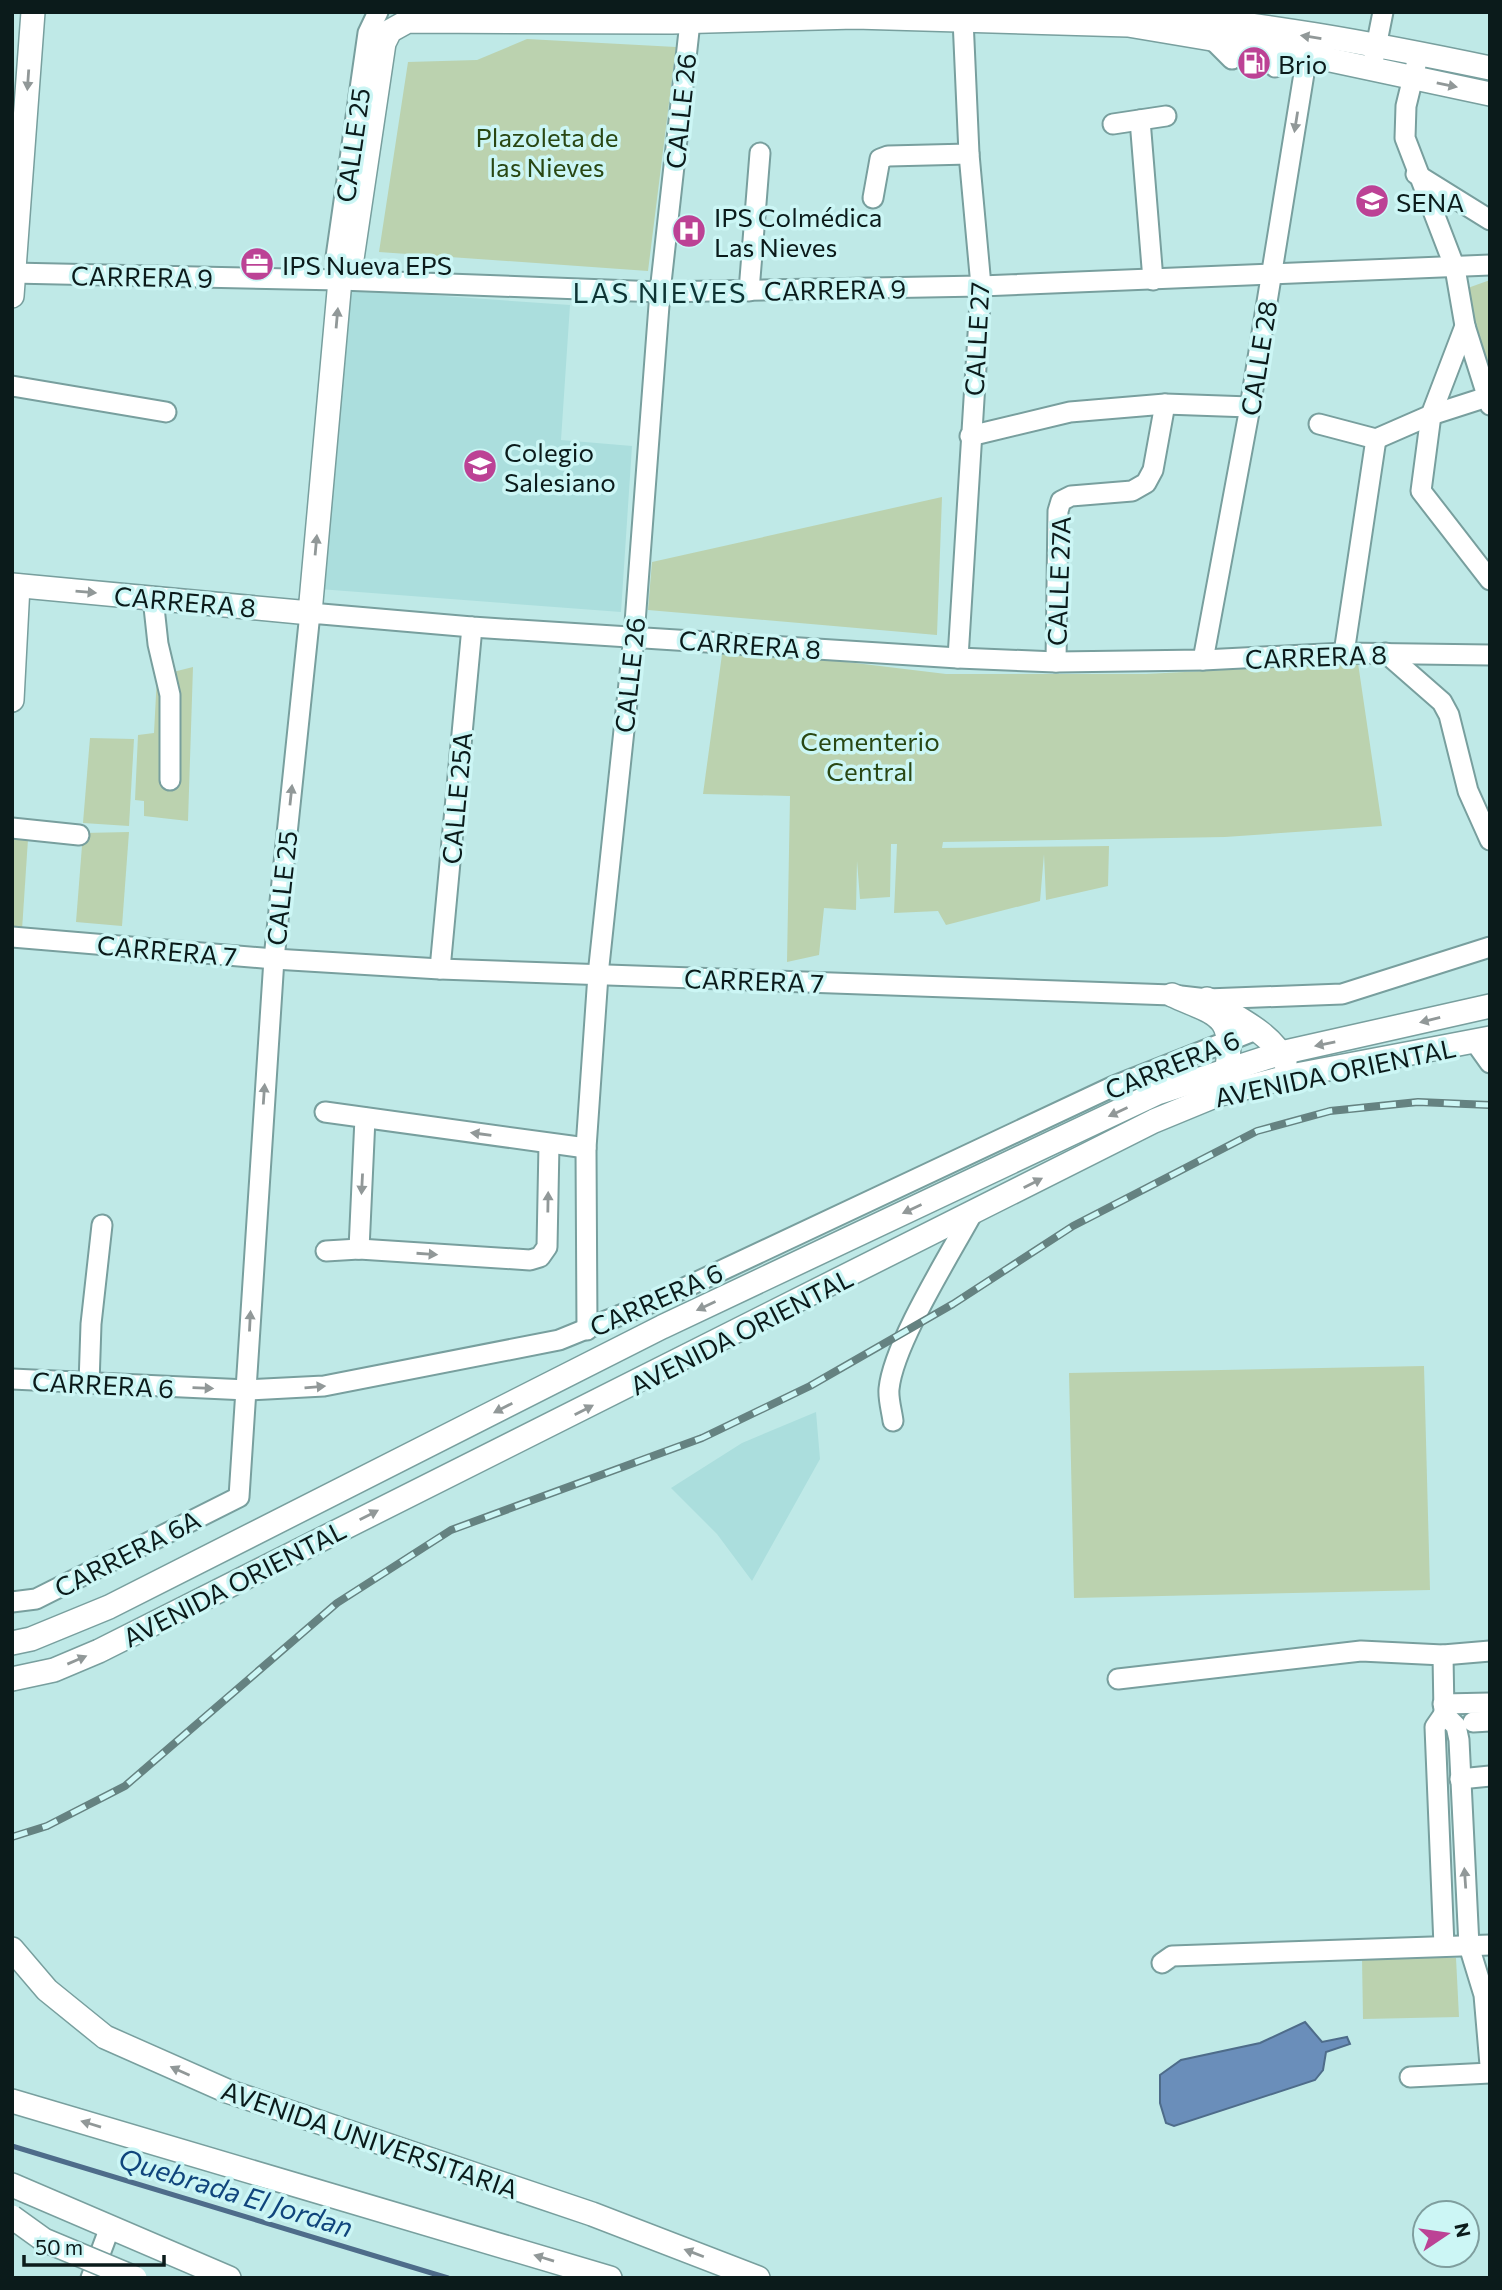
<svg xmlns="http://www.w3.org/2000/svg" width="1502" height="2290" font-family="Commissioner,sans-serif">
<rect width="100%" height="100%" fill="#bfe9e7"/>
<g fill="#abdedd">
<path d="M 343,289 L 570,305 L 561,440 L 632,446 L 621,612 L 319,589 Z"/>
<path d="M 816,1412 L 820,1459 L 752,1581 L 717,1534 L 671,1488 L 742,1443 Z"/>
</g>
<g fill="#bbd2af">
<path d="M 527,39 L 676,47 L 648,271 L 379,252 L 408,62 L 477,60 Z"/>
<path d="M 1490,280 L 1490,381 L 1465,289 Z"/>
<path d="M 942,497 L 937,635 L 648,610 L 652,562 Z"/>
<path d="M 723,647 L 946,674 L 1146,674 L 1358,663 L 1382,826 L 1225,837 L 943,842 L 942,848 L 1109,846 L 1108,886 L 1046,900 L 1044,854 L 1040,901 L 946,925 L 938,911 L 894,913 L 897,844 L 891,844 L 890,897 L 860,899 L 857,861 L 856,910 L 824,908 L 819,955 L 787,962 L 790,796 L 703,794 Z"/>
<path d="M 193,667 L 188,821 L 144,816 L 144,801 L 135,800 L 138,735 L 154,733 L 157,676 Z"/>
<path d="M 90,738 L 134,739 L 129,826 L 83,823 Z"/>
<path d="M 129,832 L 122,926 L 76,922 L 83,833 Z"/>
<path d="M 12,838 L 28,839 L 22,930 L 12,929 Z"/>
<path d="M 1424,1366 L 1430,1590 L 1074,1598 L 1069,1373 Z"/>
<path d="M 1362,1957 L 1456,1958 L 1459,2017 L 1363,2019 Z"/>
</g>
<path fill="#6a8eba" stroke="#4e6c8a" stroke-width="2" d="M 1305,2022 L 1322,2042 L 1347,2037 L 1350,2044 L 1326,2052 L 1323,2070 L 1315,2080 L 1174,2126 L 1166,2123 L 1160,2103 L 1160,2075 L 1181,2060 L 1260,2043 Z"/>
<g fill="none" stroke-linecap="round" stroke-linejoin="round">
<path stroke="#4e6c8a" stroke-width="5" d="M 12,2146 L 448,2278"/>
<path stroke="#a4cac8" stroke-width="19" stroke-dasharray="19 10" stroke-linecap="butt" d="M 1232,59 L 1275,67"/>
<g stroke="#789f9e" stroke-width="23">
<g id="minor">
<path d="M 1211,38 L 1232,59"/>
<path d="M 1416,65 L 1406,106 L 1405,138 L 1455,268 L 1465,326 L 1490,405"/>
<path d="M 1372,67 L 1383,12"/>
<path d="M 1140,120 L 1153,280"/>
<path d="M 1113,124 L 1166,116"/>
<path d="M 1416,174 L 1490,220"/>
<path d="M 873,198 L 880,159 L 888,156 L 969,154"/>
<path d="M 12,273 L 340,280 L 660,292 L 981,286 L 1490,265"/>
<path d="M 340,280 L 336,257 L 368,33 L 378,12"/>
<path d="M 749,291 L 760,153"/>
<path d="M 1465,326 L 1431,415 L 1421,491 L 1490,580"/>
<path d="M 12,386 L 166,412"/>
<path d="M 1319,424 L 1376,439 L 1431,415 L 1487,397"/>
<path d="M 970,436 L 1070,412 L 1165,404 L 1250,407"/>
<path d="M 153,598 L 158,644 L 170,695 L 170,780"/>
<path d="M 1344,653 L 1376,439"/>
<path d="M 1386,653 L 1442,702 L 1449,715 L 1468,791 L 1490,840"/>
<path d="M 958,658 L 981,286 L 969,154 L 963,19"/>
<path d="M 1203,660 L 1250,407 L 1307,55 L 1275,67"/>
<path d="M 1056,662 L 1058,511 L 1061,501 L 1071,496 L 1132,491 L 1146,483 L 1153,470 L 1165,404"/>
<path d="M 12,828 L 79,835"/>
<path d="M 12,937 L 274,959 L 440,969 L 1172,995 L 1207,999 L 1342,994 L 1490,947"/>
<path d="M 440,969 L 472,627"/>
<path d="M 1475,1042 L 1490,1063"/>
<path d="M 325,1112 L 586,1148"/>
<path d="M 359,1249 L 365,1118"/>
<path d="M 326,1251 L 359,1249 L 530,1260 L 540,1257 L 547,1247 L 549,1144"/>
<path d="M 587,1330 L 586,1148 L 598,975 L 634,636 L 660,292 L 690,22"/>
<path d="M 12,1379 L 247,1390 L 324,1386 L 559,1340 L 665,1297 L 1114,1086 L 1256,1030"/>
<path d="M 89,1384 L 91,1324 L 102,1225"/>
<path d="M 893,1421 C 892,1412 888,1399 889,1389 C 893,1345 949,1256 972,1214"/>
<path d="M 12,1602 L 36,1599 L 239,1497 L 274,959 L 310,613 L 472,627 L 958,658 L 1056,662 L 1203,660 L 1344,653 L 1490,655"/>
<path d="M 1443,1655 L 1444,1714 L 1456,1726 L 1459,1740 L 1469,1946 L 1484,1995 L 1490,2065"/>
<path d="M 1118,1679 L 1361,1651 L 1443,1655 L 1490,1651"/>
<path d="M 1443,1704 L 1490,1703"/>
<path d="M 1473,1722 L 1490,1721"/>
<path d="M 1460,1779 L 1490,1776"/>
<path d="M 1444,1946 L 1435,1727 L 1444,1714"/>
<path d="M 1162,1963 L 1172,1956 L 1490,1945"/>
<path d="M 1410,2077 L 1490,2073"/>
<path d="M 91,2278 L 110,2227"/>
</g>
</g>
<g stroke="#789f9e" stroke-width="26">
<g id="major">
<path d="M 1140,13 C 1257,22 1375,44 1490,68"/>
<path d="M 12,296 L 33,12"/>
<path d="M 12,585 L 310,613 L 340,280 L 352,259 L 384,43 L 390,31 L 408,21 L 672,22 L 855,17 L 1128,25 L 1307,55 L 1490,94"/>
<path d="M 12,700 L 18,586"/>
<path d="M 1172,995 C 1216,1015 1235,1013 1227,1068"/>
<path d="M 1207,999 C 1233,1016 1272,1032 1285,1062"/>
<path d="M 12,1643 L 31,1639 L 109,1607 L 662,1327 L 1157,1093 L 1281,1053 L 1490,1006"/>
<path d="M 12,1679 L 54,1670 L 99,1651 L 1154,1121 L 1217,1095 L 1291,1076 L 1490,1038"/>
<path d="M 12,1949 L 47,1990 L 105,2037 L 227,2091 L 592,2214 L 758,2278"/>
<path d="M 12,2101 L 610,2278"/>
<path d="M 12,2185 L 229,2278"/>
</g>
</g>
<use href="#minor" stroke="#fff" stroke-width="19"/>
<use href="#major" stroke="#fff" stroke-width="23"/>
<g stroke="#658281" stroke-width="8">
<path id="rail" d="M 12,1837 L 47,1826 L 125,1786 L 337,1603 L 451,1530 L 702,1438 L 810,1386 L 953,1304 L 1073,1226 L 1257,1131 L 1330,1111 L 1418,1102 L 1490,1105"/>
</g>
<use href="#rail" stroke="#ccf6f5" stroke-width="5" stroke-dasharray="16" stroke-linecap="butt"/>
<g stroke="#789f9e" stroke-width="26" stroke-linecap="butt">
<path id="major-bridge" d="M 12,2217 L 44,2240 L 135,2278"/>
</g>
<use href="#major-bridge" stroke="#fff" stroke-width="23"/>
</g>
<defs><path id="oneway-solid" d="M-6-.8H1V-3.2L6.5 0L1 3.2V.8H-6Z" transform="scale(1.75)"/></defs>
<g fill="#919898">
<use href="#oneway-solid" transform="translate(1311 37) rotate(-171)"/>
<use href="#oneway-solid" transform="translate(28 80) rotate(94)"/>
<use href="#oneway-solid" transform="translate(1447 85) rotate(12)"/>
<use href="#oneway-solid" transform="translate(1296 122) rotate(99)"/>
<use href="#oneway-solid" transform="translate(337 318) rotate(-85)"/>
<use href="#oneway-solid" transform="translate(316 545) rotate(-85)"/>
<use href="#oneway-solid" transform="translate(86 592) rotate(5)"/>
<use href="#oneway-solid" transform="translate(291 795) rotate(-84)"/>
<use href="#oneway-solid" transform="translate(1430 1020) rotate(166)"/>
<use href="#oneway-solid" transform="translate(1325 1044) rotate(169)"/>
<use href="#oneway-solid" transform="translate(264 1094) rotate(-86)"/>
<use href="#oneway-solid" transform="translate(1118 1112) rotate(155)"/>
<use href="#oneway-solid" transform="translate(481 1134) rotate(-172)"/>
<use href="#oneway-solid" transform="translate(1033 1183) rotate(-27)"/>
<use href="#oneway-solid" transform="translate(362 1184) rotate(93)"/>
<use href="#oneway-solid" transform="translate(548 1202) rotate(-89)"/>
<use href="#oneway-solid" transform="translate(912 1209) rotate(155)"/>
<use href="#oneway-solid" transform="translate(427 1254) rotate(4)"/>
<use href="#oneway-solid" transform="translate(706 1306) rotate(155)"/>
<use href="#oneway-solid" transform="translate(250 1321) rotate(-87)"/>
<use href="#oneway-solid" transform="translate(315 1387) rotate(-5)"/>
<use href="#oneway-solid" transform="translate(203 1388) rotate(2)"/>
<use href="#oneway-solid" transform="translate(503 1408) rotate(153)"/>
<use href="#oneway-solid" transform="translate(584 1410) rotate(-27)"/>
<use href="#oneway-solid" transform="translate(369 1515) rotate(-27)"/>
<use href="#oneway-solid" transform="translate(77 1660) rotate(-23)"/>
<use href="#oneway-solid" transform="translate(1465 1878) rotate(-94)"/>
<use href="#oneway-solid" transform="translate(180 2071) rotate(-156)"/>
<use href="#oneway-solid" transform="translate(91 2124) rotate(-163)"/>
<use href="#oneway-solid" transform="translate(694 2253) rotate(-159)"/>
<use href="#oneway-solid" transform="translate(544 2258) rotate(-163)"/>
</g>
<defs>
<g id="fuel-disc" transform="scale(1.75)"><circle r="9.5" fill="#bc4295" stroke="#ccf6f5"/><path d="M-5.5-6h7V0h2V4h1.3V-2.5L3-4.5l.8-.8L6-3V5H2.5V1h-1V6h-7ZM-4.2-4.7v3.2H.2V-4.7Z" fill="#fff"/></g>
<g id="university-disc" transform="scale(1.75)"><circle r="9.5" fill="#bc4295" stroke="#ccf6f5"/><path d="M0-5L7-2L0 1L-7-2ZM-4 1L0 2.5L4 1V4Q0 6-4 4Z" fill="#fff"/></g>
<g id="hospital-disc" transform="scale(1.75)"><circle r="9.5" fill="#bc4295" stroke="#ccf6f5"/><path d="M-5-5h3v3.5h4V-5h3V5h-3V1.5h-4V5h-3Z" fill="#fff"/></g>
<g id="office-disc" transform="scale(1.75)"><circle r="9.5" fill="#bc4295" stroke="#ccf6f5"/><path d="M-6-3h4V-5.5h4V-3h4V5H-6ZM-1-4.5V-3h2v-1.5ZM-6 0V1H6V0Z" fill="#fff"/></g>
<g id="school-disc" transform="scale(1.75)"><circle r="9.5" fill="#bc4295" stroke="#ccf6f5"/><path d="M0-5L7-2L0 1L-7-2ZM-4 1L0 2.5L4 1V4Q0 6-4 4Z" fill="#fff"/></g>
</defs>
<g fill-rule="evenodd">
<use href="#fuel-disc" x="1254" y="63"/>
<use href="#university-disc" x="1372" y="201"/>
<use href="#hospital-disc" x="689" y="231"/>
<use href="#office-disc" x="257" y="264"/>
<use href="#school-disc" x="480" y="466"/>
</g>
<g text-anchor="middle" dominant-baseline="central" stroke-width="7" stroke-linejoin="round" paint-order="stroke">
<g font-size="26" fill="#0b1b1b" stroke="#ccf6f5" text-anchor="start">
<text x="1278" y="63">Brio</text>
<text x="1396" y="201">SENA</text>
<text x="714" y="216">IPS Colmédica<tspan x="714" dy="30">Las Nieves</tspan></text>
<text x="282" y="264">IPS Nueva EPS</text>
<text x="504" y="451">Colegio<tspan x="504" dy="30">Salesiano</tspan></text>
</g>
<g font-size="26" fill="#0b1b1b" stroke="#ccf6f5">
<text transform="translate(680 111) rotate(-84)">CALLE 26</text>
<text transform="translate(352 145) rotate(-82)">CALLE 25</text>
<text transform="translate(142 276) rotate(1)">CARRERA 9</text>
<text transform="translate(835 289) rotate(-1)">CARRERA 9</text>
<text transform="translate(976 339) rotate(-87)">CALLE 27</text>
<text transform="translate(1258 358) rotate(-81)">CALLE 28</text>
<text transform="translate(1058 581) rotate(-88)">CALLE 27A</text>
<text transform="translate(185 601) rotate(5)">CARRERA 8</text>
<text transform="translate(750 644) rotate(4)">CARRERA 8</text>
<text transform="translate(1316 656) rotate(-2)">CARRERA 8</text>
<text transform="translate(629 675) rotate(-84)">CALLE 26</text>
<text transform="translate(456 798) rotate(-85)">CALLE 25A</text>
<text transform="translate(281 888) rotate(-84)">CALLE 25</text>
<text transform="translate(167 950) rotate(5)">CARRERA 7</text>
<text transform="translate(754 980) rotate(2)">CARRERA 7</text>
<text transform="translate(1172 1064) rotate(-22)">CARRERA 6</text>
<text transform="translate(1335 1072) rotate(-12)">AVENIDA ORIENTAL</text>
<text transform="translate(656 1299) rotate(-24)">CARRERA 6</text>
<text transform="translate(741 1331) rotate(-27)">AVENIDA ORIENTAL</text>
<text transform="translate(103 1384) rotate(3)">CARRERA 6</text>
<text transform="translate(127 1553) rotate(-27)">CARRERA 6A</text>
<text transform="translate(234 1583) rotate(-27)">AVENIDA ORIENTAL</text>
<text transform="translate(370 2139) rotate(19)">AVENIDA UNIVERSITARIA</text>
</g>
<g font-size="26" fill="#294713" stroke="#ccf6f5">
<text x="547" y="136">Plazoleta de<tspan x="547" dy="30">las Nieves</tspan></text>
<text x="870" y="740">Cementerio<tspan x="870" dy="30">Central</tspan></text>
</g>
<g font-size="28" letter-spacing="2" fill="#0d3434" stroke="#ccf6f5">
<text x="660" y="292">LAS NIEVES</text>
</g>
<g font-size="28" font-style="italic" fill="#10457c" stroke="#ccf6f5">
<text transform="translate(236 2192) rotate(17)">Quebrada El Jordan</text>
</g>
</g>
<rect width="1502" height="2290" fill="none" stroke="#0b1b1b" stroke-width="28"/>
<g transform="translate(1446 2234) rotate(77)"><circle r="33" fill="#ccf6f5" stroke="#7f9e9e" stroke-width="2"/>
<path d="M0-5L12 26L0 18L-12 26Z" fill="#bc4295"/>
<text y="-10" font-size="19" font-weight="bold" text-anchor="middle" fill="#0b1b1b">N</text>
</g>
<path d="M24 2255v10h140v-10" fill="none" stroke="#0b1b1b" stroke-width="3.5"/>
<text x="35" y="2255" font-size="21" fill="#0b1b1b" stroke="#ccf6f5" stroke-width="5" paint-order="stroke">50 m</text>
</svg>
